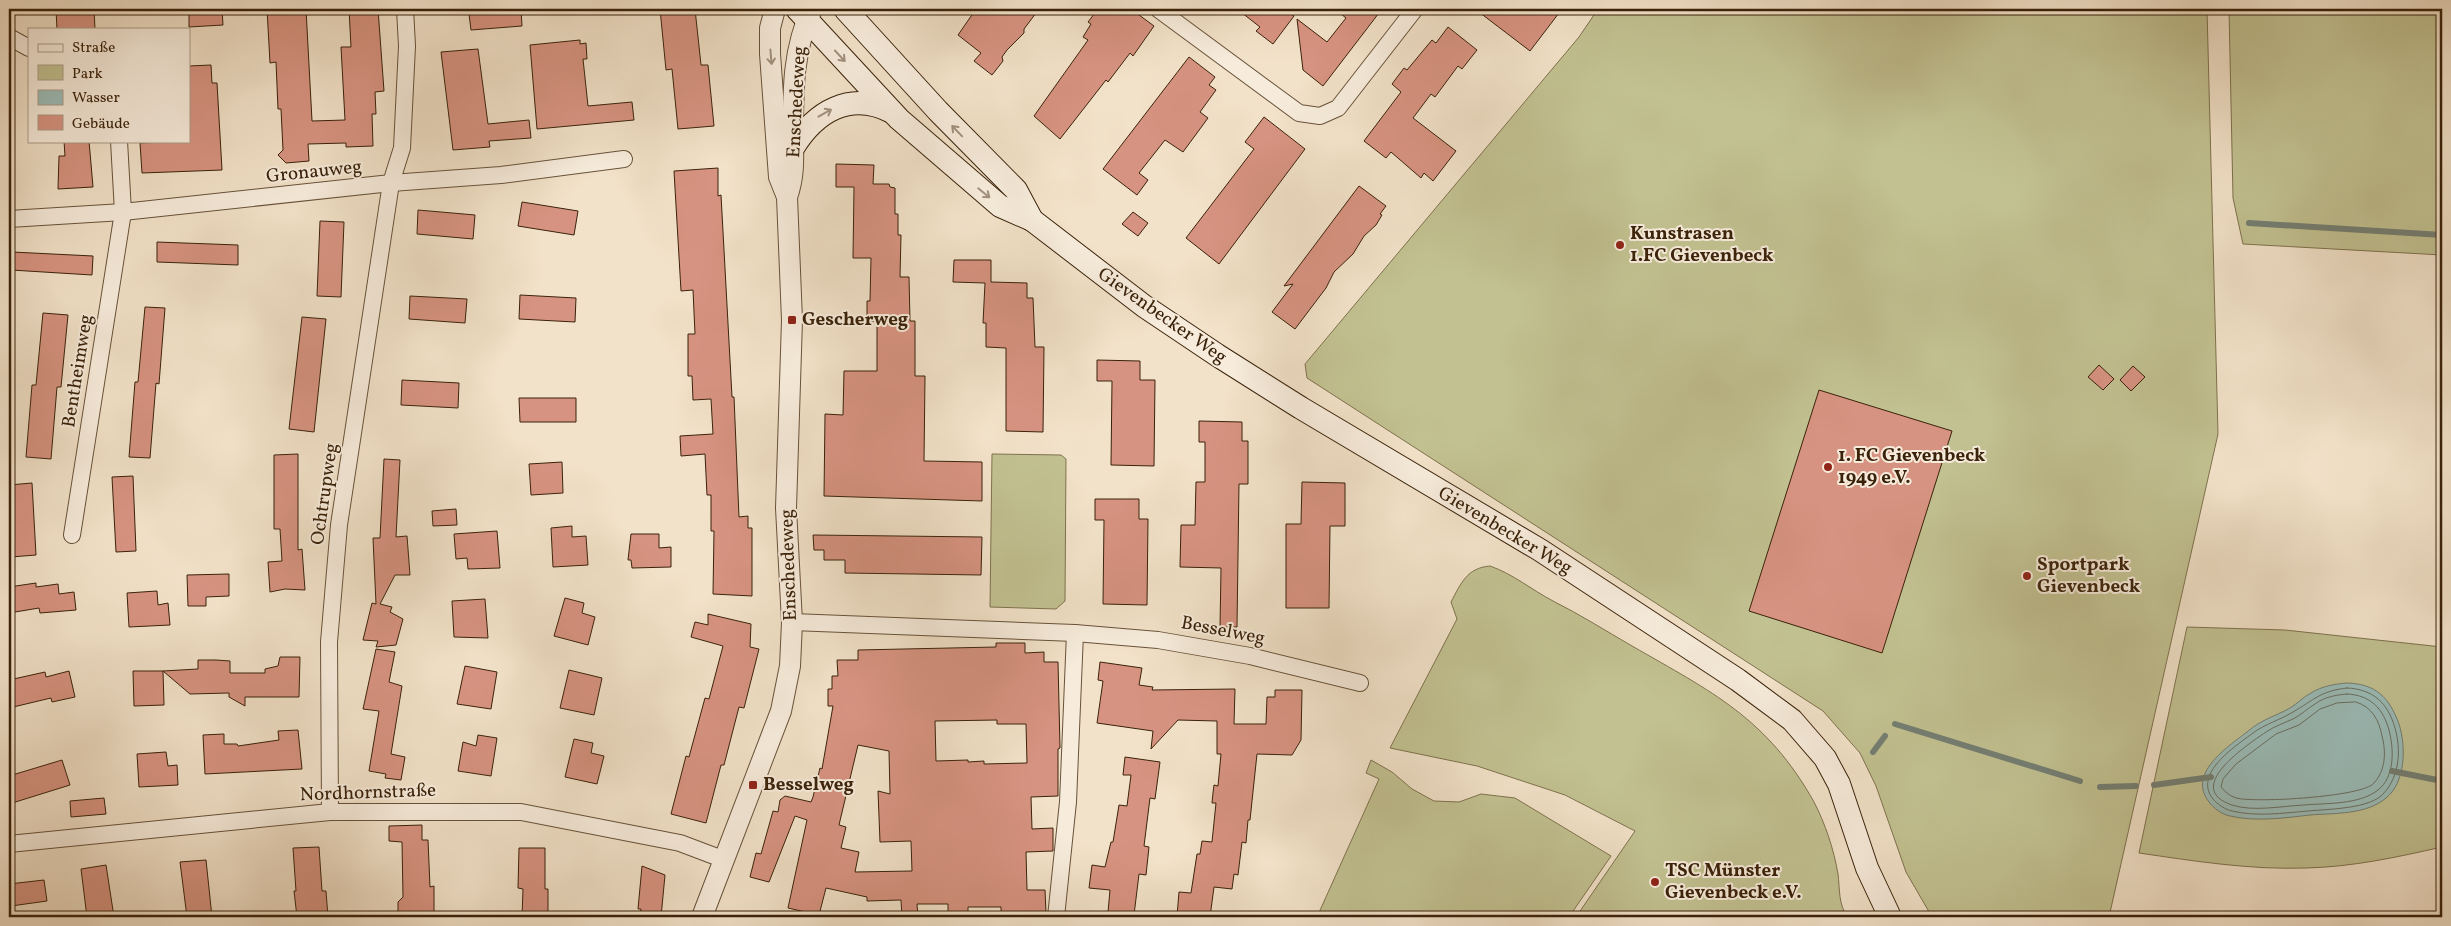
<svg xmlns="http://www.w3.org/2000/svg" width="2451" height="926" font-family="Vollkorn,serif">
<rect width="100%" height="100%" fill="#f2e2c9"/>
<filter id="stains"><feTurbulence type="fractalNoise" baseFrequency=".004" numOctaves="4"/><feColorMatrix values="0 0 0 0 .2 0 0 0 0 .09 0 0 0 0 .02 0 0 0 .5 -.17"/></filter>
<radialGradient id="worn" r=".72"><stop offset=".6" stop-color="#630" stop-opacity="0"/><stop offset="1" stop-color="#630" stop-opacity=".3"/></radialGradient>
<g fill="#c2c191" stroke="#7e724e">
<path d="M 1598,9 L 2207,9 L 2218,434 L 2109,917 L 1932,917 L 1906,872 L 1876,786 L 1860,753 L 1823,711 L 1307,378 L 1305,364 L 1579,37 Z"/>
<path d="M 2229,9 L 2442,9 L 2442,255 L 2243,244 L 2233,198 Z"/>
<path d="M 992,454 L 1061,455 L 1066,459 L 1065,601 L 1056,609 L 990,607 Z"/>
<path d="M 1490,566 C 1513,574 1532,590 1553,601 C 1581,615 1606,631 1632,646 C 1712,692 1767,718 1814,802 C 1825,823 1834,850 1838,874 C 1840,889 1838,905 1848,917 L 1576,917 L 1635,831 L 1565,795 L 1477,766 L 1390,748 L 1457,619 L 1451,602 C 1461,583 1467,568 1490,566 Z"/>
<path d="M 2187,627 L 2285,630 L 2442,647 L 2442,847 C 2398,857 2352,867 2306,868 C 2250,870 2194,861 2139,853 Z"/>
<path d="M 1371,760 L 1392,772 L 1412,789 L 1434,801 L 1459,802 L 1481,794 L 1515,798 L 1611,856 L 1569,917 L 1317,917 L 1379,779 L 1366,773 Z"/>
</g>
<path fill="#9bbdb9" stroke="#747f73" d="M 2347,683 C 2376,684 2389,697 2399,724 C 2406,746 2406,782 2386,798 C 2366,815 2334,813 2310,815 C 2284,818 2256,822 2230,816 C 2223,815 2213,808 2209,802 C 2187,774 2226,748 2247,732 C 2262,719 2274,717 2290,708 C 2297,704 2303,697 2311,693 C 2322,686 2335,684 2347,683 Z"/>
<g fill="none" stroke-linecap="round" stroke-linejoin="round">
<g stroke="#6a7062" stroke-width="1">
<path d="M 2347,688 C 2373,689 2388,703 2395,728 C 2401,749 2400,775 2384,793 C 2371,809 2328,809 2308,811 C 2283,813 2257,817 2232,811 C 2226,810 2217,804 2213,799 C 2193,774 2234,747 2253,733 C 2265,724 2280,720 2293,712 C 2314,700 2320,691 2347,688 Z"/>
<path d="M 2347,694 C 2370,695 2383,708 2389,730 C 2394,749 2395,777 2378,790 C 2359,805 2326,803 2304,805 C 2282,806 2253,812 2232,805 C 2182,788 2247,745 2266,732 C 2275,726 2284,723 2293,719 C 2301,715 2308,708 2315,704 C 2324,697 2336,695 2347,694 Z"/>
<path d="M 2356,702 C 2372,707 2379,720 2382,736 C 2386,751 2386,770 2374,783 C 2363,797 2255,803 2236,798 C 2230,796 2225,792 2221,787 L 2223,779 L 2236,764 L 2276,734 L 2299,725 L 2320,709 L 2337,703 Z"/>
</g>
<g stroke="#747f73" stroke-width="6">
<path d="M 2249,223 L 2442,235"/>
<path d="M 1895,724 L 2080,781"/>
<path d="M 1873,752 L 1885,736"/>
<path d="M 2392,771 L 2442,781"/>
<path d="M 2154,785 L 2211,777"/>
<path d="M 2100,787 L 2136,786"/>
</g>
</g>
<g fill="#d79381" stroke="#3a220a" fill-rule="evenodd">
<path d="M 94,9 L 95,29 L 57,29 L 56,10 Z"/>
<path d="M 189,9 L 222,9 L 223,25 L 189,27 Z"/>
<path d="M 267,9 L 306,9 L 312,121 L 345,120 L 341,47 L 351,47 L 349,9 L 378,9 L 384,91 L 375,92 L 376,114 L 372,114 L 373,146 L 346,147 L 346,143 L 308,144 L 309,161 L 286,163 L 278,155 L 283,150 L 281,109 L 278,109 L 276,62 L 270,63 Z"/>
<path d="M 481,9 L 521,9 L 522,26 L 471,30 L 469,14 L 481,13 Z"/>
<path d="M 660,9 L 695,9 L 701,65 L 708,65 L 714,126 L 678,129 L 672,69 L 666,70 Z"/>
<path d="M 976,9 L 1039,9 L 1024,29 L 1024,33 L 1007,50 L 1002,57 L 1003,61 L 992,75 L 974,61 L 981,53 L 958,35 Z"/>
<path d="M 1098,9 L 1131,9 L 1154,26 L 1133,56 L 1130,53 L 1108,82 L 1106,80 L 1060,139 L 1034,116 L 1088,40 L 1083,37 L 1091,24 L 1088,22 Z"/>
<path d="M 1237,9 L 1284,9 L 1294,16 L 1273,44 L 1256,31 L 1260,27 Z"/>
<path d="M 1335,9 L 1382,9 L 1323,86 L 1303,70 L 1297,19 L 1327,42 L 1346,18 Z"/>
<path d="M 1475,9 L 1562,9 L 1530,51 Z"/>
<path d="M 1448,27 L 1477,50 L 1462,69 L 1458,66 L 1435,97 L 1431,94 L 1413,118 L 1456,151 L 1433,181 L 1424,173 L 1421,178 L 1391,152 L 1386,158 L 1364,141 L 1401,92 L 1392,84 L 1404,68 L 1407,70 L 1432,40 L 1436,43 Z"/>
<path d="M 580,40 L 580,44 L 586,43 L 587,59 L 583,59 L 588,106 L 632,102 L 634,120 L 537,129 L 530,45 Z"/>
<path d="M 478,49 L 488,124 L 529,120 L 531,138 L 489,141 L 490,147 L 453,150 L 441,52 Z"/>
<path d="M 1189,57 L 1215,77 L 1209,85 L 1216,90 L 1200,112 L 1208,118 L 1183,152 L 1165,140 L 1139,173 L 1148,180 L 1137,195 L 1103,169 Z"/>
<path d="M 211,65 L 212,83 L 217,83 L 222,170 L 142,173 L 140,143 L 189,141 L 189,66 Z"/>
<path d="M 1264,117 L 1305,149 L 1219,264 L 1186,238 L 1254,149 L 1245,142 Z"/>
<path d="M 64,141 L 89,141 L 93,187 L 58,189 L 59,156 L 65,156 Z"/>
<path d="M 836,164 L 874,165 L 873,184 L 889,184 L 890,187 L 895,188 L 895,214 L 898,214 L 898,235 L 901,235 L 900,277 L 909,277 L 910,321 L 915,321 L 915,376 L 925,376 L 924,461 L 982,462 L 982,501 L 824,496 L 825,414 L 843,415 L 844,371 L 877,371 L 877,322 L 867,321 L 867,301 L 870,301 L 871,258 L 853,258 L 854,187 L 836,187 Z"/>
<path d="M 718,168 L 718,196 L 721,195 L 732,397 L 734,397 L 739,517 L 748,516 L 748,528 L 752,528 L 752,596 L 713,594 L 714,531 L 711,531 L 711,495 L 707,495 L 705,454 L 681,456 L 680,436 L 713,434 L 711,399 L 693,400 L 692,376 L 688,376 L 688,334 L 695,334 L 693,290 L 681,291 L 674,171 Z"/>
<path d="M 1359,186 L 1386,206 L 1380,214 L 1382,215 L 1376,225 L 1364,236 L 1353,254 L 1334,272 L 1326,288 L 1295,329 L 1272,312 L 1293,284 L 1284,286 Z"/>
<path d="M 522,202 L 578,211 L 574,235 L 518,226 Z"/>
<path d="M 418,210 L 475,215 L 473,239 L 417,234 Z"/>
<path d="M 1133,212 L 1148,223 L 1138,236 L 1122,224 Z"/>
<path d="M 320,221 L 344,222 L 341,297 L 317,296 Z"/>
<path d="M 157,242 L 238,245 L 238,265 L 157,262 Z"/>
<path d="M 12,252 L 93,256 L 92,275 L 11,270 Z"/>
<path d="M 954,260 L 991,260 L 991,282 L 1027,283 L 1027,298 L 1033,298 L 1035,347 L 1044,347 L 1043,432 L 1006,431 L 1006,348 L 986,347 L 986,323 L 983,323 L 985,283 L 953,282 Z"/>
<path d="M 520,295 L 576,298 L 575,322 L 519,319 Z"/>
<path d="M 410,296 L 467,299 L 465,323 L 409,319 Z"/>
<path d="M 145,307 L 165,308 L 159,384 L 156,383 L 150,458 L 129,457 L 135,382 L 138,382 Z"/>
<path d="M 43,313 L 68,315 L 61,387 L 57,387 L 51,459 L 26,457 L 32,385 L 36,385 Z"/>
<path d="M 302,317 L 326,319 L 314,432 L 289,429 Z"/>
<path d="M 1097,360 L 1140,361 L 1140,380 L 1155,380 L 1154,466 L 1111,465 L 1112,381 L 1097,381 Z"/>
<path d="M 2099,365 L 2114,379 L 2103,390 L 2088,377 Z"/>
<path d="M 2133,366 L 2145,377 L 2131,391 L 2120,380 Z"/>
<path d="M 402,380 L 459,383 L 458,408 L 401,405 Z"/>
<path d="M 1819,390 L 1952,431 L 1882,653 L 1749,611 Z"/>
<path d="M 519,398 L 576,398 L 576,422 L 520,422 Z"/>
<path d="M 1199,421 L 1242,422 L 1242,441 L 1248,441 L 1248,484 L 1239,484 L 1237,627 L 1220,627 L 1221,568 L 1180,567 L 1181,525 L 1195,525 L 1196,482 L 1205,482 L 1205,442 L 1199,442 Z"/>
<path d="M 298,454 L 298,550 L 302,549 L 305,590 L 285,589 L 270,592 L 268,562 L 282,561 L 280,529 L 274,529 L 274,455 Z"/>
<path d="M 384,459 L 400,460 L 396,537 L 407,536 L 410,575 L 395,575 L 380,604 L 392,607 L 390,612 L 403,619 L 396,645 L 376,647 L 378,641 L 363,640 L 372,603 L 376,604 L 373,538 L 380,538 Z"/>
<path d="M 562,462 L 563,493 L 531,495 L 529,464 Z"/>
<path d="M 133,476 L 136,551 L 116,552 L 112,477 Z"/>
<path d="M 1302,482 L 1345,483 L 1345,526 L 1330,526 L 1329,608 L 1286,608 L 1286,524 L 1301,524 Z"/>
<path d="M 32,483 L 36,555 L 11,557 L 9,485 Z"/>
<path d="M 1095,499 L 1139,499 L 1139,519 L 1148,519 L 1147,605 L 1103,604 L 1104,520 L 1095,520 Z"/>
<path d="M 456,509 L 457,525 L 433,526 L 432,511 Z"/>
<path d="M 572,526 L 572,537 L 586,536 L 588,565 L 553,567 L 551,528 Z"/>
<path d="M 497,531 L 500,568 L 468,569 L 467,558 L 456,559 L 454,534 Z"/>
<path d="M 631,534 L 659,534 L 659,548 L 671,547 L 671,567 L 632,568 L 631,560 L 628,560 Z"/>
<path d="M 813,535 L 982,537 L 981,575 L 845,573 L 845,560 L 824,560 L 824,550 L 814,550 Z"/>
<path d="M 229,574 L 229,596 L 206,597 L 206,606 L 188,606 L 187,575 Z"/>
<path d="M 36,583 L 36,587 L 58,584 L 59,594 L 74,592 L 76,610 L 40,613 L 39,608 L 9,613 L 9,587 Z"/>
<path d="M 157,591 L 158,605 L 168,603 L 170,625 L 129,627 L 127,593 Z"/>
<path d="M 565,598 L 584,603 L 582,613 L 595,617 L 588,645 L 554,636 Z"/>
<path d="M 485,599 L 488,638 L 454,637 L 452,601 Z"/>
<path d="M 708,614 L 751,624 L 750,647 L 759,649 L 744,708 L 739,707 L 724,765 L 721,765 L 706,823 L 671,814 L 686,756 L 689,757 L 705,698 L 709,699 L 723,646 L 691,637 L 695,622 L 708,625 Z"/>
<path d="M 996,643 L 1025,643 L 1025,653 L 1044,652 L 1044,662 L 1058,662 L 1060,748 L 1058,749 L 1058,796 L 1031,797 L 1032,829 L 1053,828 L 1053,851 L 1026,852 L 1027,890 L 1045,890 L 1046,913 L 1018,914 L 1018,917 L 1001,917 L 1001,907 L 968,907 L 968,917 L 948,917 L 948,904 L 917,904 L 918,917 L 902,917 L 901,900 L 867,901 L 867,897 L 826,888 L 819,915 L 788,908 L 807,820 L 795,816 L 769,882 L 750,877 L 756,853 L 761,854 L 773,811 L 778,812 L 780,800 L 785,796 L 811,802 L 813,797 L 820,768 L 822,769 L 833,706 L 828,706 L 828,689 L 832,689 L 832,676 L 838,676 L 837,660 L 858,660 L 858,650 L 996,647 ZM 997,720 L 997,724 L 1026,724 L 1027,763 L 984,764 L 984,761 L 968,762 L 968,760 L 936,761 L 935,721 ZM 858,745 L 889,751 L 890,794 L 878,791 L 880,842 L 911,841 L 912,871 L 855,872 L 859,852 L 841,848 L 846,827 L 839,825 Z"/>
<path d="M 376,649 L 395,652 L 389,682 L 402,686 L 391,754 L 405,757 L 401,780 L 385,778 L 386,774 L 369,771 L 379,711 L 363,709 Z"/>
<path d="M 280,657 L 300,657 L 299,697 L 245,697 L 245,706 L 229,697 L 229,693 L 190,694 L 163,671 L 198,669 L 198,660 L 216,660 L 230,661 L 230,673 L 265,673 L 265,669 L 278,666 Z"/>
<path d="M 1100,662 L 1142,668 L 1139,685 L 1153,687 L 1152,690 L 1235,689 L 1234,724 L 1266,724 L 1267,697 L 1275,697 L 1275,690 L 1302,690 L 1301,740 L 1292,755 L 1257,754 L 1250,820 L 1248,820 L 1246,843 L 1242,842 L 1238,875 L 1234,874 L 1232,889 L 1214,887 L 1210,917 L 1177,916 L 1179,892 L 1191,893 L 1197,854 L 1200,854 L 1202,841 L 1212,842 L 1216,803 L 1212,803 L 1213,793 L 1214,785 L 1218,786 L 1221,754 L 1217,754 L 1217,721 L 1178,720 L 1151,749 L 1153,731 L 1097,723 L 1103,681 L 1098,680 Z"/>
<path d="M 465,666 L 497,672 L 491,709 L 457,704 Z"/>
<path d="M 569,670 L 602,678 L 594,715 L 560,708 Z"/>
<path d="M 69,671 L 75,697 L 52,702 L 51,698 L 9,708 L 9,680 L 45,672 L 46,677 Z"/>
<path d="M 133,671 L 163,671 L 164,705 L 134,706 Z"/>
<path d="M 298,730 L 302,769 L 205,774 L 203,735 L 224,734 L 224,744 L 237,744 L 238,746 L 279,740 L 278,731 Z"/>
<path d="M 478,735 L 497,738 L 491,776 L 458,771 L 463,742 L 476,746 Z"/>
<path d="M 574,739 L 593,743 L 591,753 L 604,756 L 597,784 L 565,777 Z"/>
<path d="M 166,752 L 168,766 L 177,765 L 178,785 L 139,787 L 137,754 Z"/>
<path d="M 1125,757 L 1160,762 L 1155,799 L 1150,798 L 1144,846 L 1149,847 L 1146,875 L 1139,874 L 1134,915 L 1108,912 L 1110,890 L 1089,888 L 1092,865 L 1105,867 L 1111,842 L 1113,842 L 1119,805 L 1127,806 L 1131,775 L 1123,775 Z"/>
<path d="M 62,760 L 70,785 L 9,804 L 9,776 Z"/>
<path d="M 104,798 L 106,814 L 71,817 L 70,801 Z"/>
<path d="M 422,825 L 422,840 L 428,840 L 430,887 L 434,886 L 434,917 L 398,917 L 398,902 L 403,897 L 402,842 L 389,841 L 389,826 Z"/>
<path d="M 319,847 L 322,891 L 326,891 L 328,917 L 297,917 L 294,891 L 296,891 L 293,848 Z"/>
<path d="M 519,848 L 545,848 L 545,889 L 548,889 L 548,917 L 522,917 L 523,889 L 518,888 Z"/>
<path d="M 206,860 L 212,917 L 187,917 L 180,862 Z"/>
<path d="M 106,865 L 114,917 L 87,917 L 81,869 Z"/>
<path d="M 642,866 L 665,875 L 661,917 L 640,917 L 641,909 L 638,909 Z"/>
<path d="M 44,880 L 47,901 L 11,906 L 9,884 Z"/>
</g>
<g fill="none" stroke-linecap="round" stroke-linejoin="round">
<g stroke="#68523a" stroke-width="18">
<g id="minor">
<path d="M 1158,9 L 1299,113 L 1320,116 L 1338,108 L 1415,9"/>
<path d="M 9,37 L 29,48"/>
<path d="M 9,219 L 123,212 L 391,183 L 501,175 L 624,159"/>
<path d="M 72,535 L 123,212 L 119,141"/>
<path d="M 792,622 L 1075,633 L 1158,640 L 1250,656 L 1360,683"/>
<path d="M 330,812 L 329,642 L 339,525 L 391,183 L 402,148 L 407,46 L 405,9"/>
<path d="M 9,844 L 330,812 L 521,812 L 680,843 L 725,860"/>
<path d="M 1056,917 L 1068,802 L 1075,633"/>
</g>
</g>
<g stroke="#68523a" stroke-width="22">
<g id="tertiary">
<path d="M 787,197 C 795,175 793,156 793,133 C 793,90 793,48 812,9"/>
<path d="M 702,917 L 781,711 L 790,666 L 792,622 L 786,508 L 792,320 L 787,197 L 779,177 L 770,54 L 770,28 L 775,9"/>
</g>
</g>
<g stroke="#3a220a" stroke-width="24">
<g id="secondary">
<path d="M 797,9 L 899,119 L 1000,206 L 1032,220 L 1144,306 L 1217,355 L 1301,408 L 1540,550 L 1738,680 L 1792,720 L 1825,758 L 1839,784 L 1867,868 L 1890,917"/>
<path d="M 845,9 L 938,111 L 1016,190 L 1032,220"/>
<path d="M 793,148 C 815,112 850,90 892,112"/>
</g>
</g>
<use href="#minor" stroke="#f7ecdc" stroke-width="16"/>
<use href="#tertiary" stroke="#f7ecdc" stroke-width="20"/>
<use href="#secondary" stroke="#f7ecdc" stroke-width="22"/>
</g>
<defs><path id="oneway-shaft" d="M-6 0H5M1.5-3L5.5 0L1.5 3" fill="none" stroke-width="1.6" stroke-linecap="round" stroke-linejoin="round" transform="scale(1.25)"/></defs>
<g stroke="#a2917e">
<use href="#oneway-shaft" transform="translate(840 56) rotate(47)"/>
<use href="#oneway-shaft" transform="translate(771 57) rotate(85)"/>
<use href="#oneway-shaft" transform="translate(825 113) rotate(-29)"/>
<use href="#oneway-shaft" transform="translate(957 131) rotate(-134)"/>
<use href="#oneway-shaft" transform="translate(984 193) rotate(39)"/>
</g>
<g fill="#8f2418" stroke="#f7ecdc" stroke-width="2">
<circle cx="1620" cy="245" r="5"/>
<rect x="787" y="315" width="10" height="10" rx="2.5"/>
<circle cx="1828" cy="467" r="5"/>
<circle cx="2027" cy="576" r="5"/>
<rect x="748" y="780" width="10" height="10" rx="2.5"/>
<circle cx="1655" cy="882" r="5"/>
</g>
<g text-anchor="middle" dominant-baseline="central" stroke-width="4" stroke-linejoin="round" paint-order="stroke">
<g font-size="19" fill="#3a220a" stroke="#f7ecdc">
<text transform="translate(797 102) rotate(-87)">Enschedeweg</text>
<text transform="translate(314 172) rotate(-6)">Gronauweg</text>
<text transform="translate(1162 316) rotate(35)">Gievenbecker Weg</text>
<text transform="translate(78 371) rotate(-81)">Bentheimweg</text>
<text transform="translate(325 494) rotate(-82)">Ochtrupweg</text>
<text transform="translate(1505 531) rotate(31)">Gievenbecker Weg</text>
<text transform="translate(789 565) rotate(-92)">Enschedeweg</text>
<text transform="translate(1223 631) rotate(11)">Besselweg</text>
<text transform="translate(368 793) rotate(-2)">Nordhornstraße</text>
</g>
<g font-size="19" font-weight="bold" fill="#3a220a" stroke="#f7ecdc" text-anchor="start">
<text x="1630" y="234">Kunstrasen<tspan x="1630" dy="22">1.FC Gievenbeck</tspan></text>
<text x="802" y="320">Gescherweg</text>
<text x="1838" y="456">1. FC Gievenbeck<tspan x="1838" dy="22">1949 e.V.</tspan></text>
<text x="2037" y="565">Sportpark<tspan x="2037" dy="22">Gievenbeck</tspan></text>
<text x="763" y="785">Besselweg</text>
<text x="1665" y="871">TSC Münster<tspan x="1665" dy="22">Gievenbeck e.V.</tspan></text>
</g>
</g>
<rect width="2451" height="926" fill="none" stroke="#f2e2c9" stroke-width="30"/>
<rect x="10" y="10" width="2431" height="906" fill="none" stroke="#3a220a" stroke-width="2.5"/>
<rect x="15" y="15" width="2421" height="896" fill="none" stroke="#3a220a"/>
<rect x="28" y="28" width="162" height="115" fill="#f7ecdc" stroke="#ab9b88"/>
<rect x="38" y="44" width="25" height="8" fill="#f7ecdc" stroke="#ab9b88"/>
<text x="72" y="52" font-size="15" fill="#3a220a">Straße</text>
<rect x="38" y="65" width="25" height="15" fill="#c2c191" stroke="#ab9b88"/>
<text x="72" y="78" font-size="15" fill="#3a220a">Park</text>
<rect x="38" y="90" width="25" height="15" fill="#9bbdb9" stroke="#ab9b88"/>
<text x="72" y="102" font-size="15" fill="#3a220a">Wasser</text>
<rect x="38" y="115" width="25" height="15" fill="#d79381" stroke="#ab9b88"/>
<text x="72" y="128" font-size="15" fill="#3a220a">Gebäude</text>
<rect width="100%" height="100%" filter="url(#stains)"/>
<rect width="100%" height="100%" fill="url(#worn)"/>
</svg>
